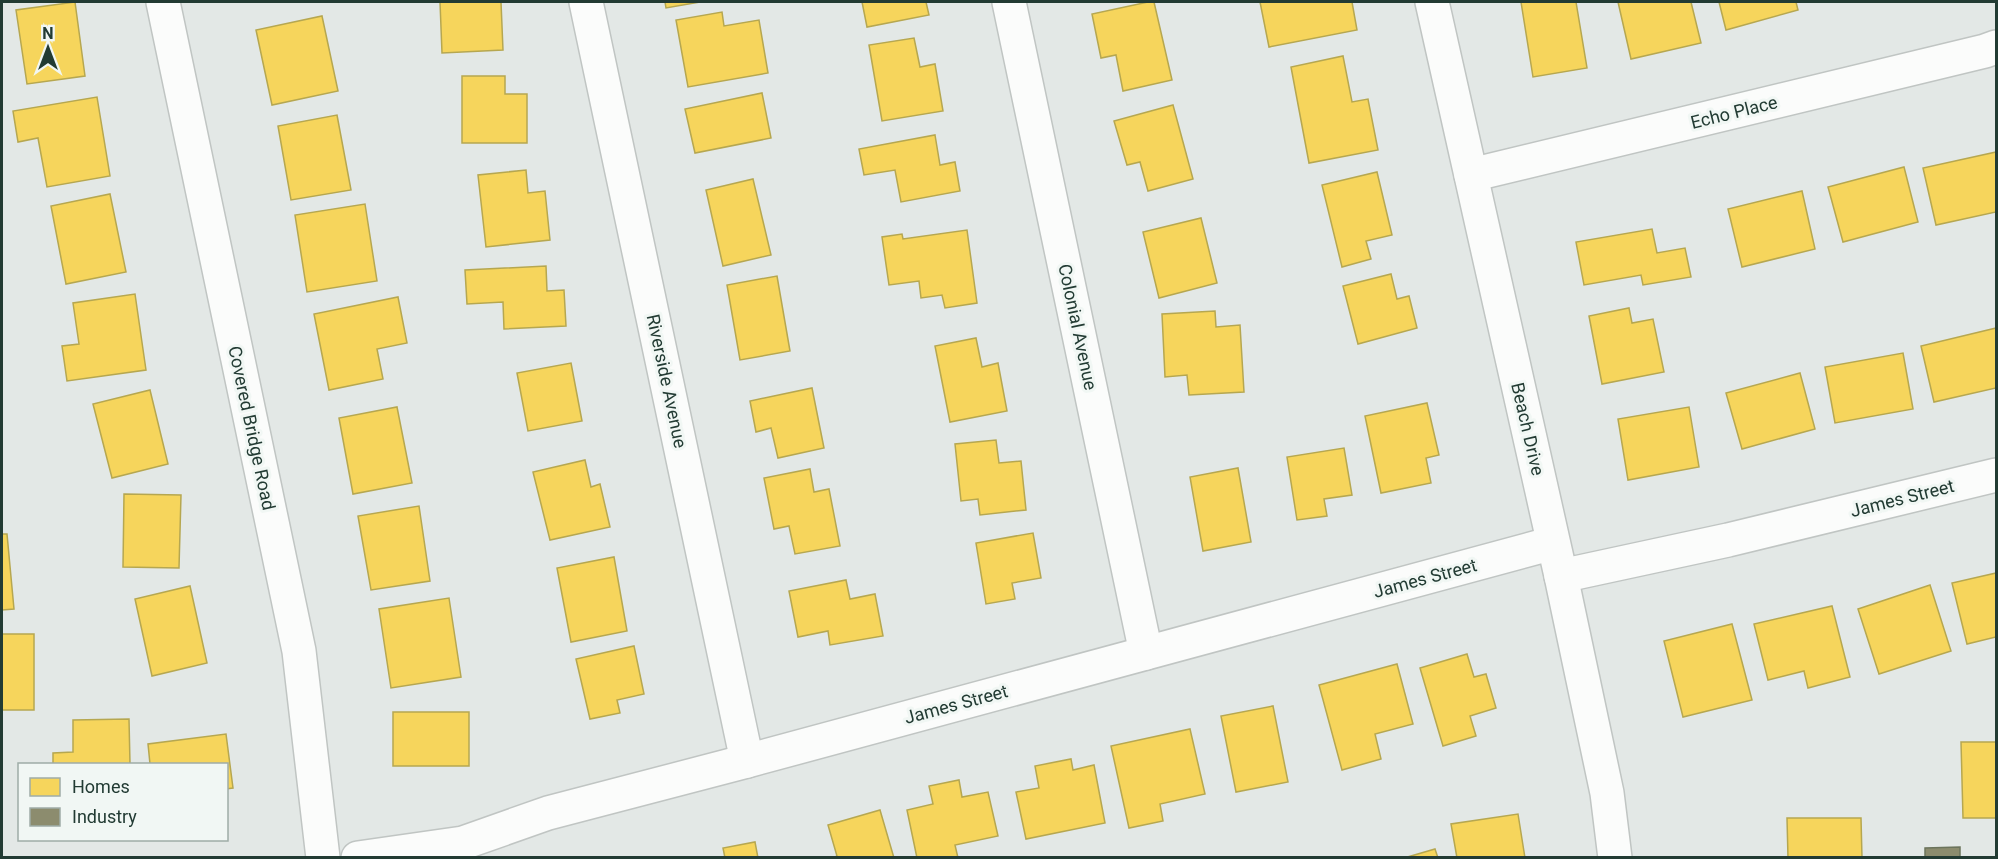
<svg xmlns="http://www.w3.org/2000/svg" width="1998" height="859" font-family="Roboto,sans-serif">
<rect width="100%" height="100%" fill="#e3e8e6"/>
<g fill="#f6d55c" stroke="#b6a750" stroke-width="1.5">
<path d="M 75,2 L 85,76 L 27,84 L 16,10 Z"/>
<path d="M 440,2 L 501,2 L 503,50 L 442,53 Z"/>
<path d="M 665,2 L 700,2 L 666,8 Z"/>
<path d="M 862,2 L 926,2 L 929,15 L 867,27 Z"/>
<path d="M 1148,2 L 1154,2 L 1172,80 L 1123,91 L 1116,55 L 1101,58 L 1092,14 Z"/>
<path d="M 1260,2 L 1352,2 L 1357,30 L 1269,47 Z"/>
<path d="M 1521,2 L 1576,2 L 1587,68 L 1533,77 Z"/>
<path d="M 1618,2 L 1691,2 L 1701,43 L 1631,59 Z"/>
<path d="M 1719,2 L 1796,2 L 1798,10 L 1726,30 Z"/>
<path d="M 722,12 L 724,26 L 759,20 L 768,73 L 688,87 L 676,20 Z"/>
<path d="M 322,16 L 338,91 L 272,105 L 256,30 Z"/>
<path d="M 914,38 L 920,67 L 935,64 L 943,111 L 882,121 L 869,45 Z"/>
<path d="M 1343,56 L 1352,102 L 1368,99 L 1378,150 L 1309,163 L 1291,67 Z"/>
<path d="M 462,76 L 505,76 L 505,94 L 527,94 L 527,143 L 462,143 Z"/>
<path d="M 762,93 L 771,138 L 695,153 L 685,109 Z"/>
<path d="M 97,97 L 110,176 L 47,187 L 38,138 L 18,142 L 13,111 Z"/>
<path d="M 1173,105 L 1193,179 L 1148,191 L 1140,162 L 1127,165 L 1114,121 Z"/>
<path d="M 337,115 L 351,190 L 291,200 L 278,126 Z"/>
<path d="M 935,135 L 940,165 L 955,162 L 960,191 L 901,202 L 895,170 L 864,175 L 859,149 Z"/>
<path d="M 1996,152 L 1996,212 L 1936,225 L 1923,168 Z"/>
<path d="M 1904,167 L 1918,222 L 1843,242 L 1828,187 Z"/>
<path d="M 526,170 L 528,193 L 545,191 L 550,240 L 486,247 L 478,175 Z"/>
<path d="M 1377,172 L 1392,235 L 1366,241 L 1371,259 L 1342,267 L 1322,185 Z"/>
<path d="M 753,179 L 771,255 L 723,266 L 706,190 Z"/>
<path d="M 1802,191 L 1815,249 L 1742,267 L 1728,209 Z"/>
<path d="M 110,194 L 126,272 L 66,284 L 51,206 Z"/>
<path d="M 365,204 L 377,281 L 307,292 L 295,215 Z"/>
<path d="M 1201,218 L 1217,283 L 1159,298 L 1143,232 Z"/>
<path d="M 1652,229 L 1657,253 L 1685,248 L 1691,277 L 1643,285 L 1641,275 L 1584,285 L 1576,242 Z"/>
<path d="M 967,230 L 977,303 L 945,308 L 942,295 L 921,298 L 919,281 L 889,285 L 882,237 L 902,234 L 903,239 Z"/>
<path d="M 546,266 L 547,291 L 564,290 L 566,326 L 504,329 L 503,302 L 467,304 L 465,270 Z"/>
<path d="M 1391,274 L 1397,299 L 1409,296 L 1417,328 L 1358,344 L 1343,286 Z"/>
<path d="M 777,276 L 790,351 L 740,360 L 727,285 Z"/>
<path d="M 135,294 L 146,370 L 67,381 L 62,346 L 79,344 L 73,303 Z"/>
<path d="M 398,297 L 407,343 L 377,349 L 383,379 L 329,390 L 314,314 Z"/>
<path d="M 1629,308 L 1632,323 L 1653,319 L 1664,372 L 1602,384 L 1589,316 Z"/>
<path d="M 1215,311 L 1216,327 L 1240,325 L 1244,392 L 1189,395 L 1187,375 L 1165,377 L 1162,314 Z"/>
<path d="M 1996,328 L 1996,388 L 1934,402 L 1921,346 Z"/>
<path d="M 976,338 L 982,367 L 998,363 L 1007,411 L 950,422 L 935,346 Z"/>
<path d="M 1903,353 L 1913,409 L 1835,423 L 1825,367 Z"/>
<path d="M 571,363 L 582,421 L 528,431 L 517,373 Z"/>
<path d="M 1800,373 L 1815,429 L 1742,449 L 1726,393 Z"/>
<path d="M 812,388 L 824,448 L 778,458 L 771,428 L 756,432 L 750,401 Z"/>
<path d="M 150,390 L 168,464 L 112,478 L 93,404 Z"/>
<path d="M 1427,403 L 1439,455 L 1426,458 L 1431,483 L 1381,493 L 1365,416 Z"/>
<path d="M 397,407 L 412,483 L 353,494 L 339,418 Z"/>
<path d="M 1689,407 L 1699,467 L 1628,480 L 1618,419 Z"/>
<path d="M 996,440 L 999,463 L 1021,461 L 1026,510 L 980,515 L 978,499 L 961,501 L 955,444 Z"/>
<path d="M 1344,448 L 1352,495 L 1324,499 L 1327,516 L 1297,520 L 1287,457 Z"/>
<path d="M 585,460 L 591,487 L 600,484 L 610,527 L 550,540 L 533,472 Z"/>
<path d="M 1238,468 L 1251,542 L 1203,551 L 1190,477 Z"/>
<path d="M 810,469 L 814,492 L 829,489 L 840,546 L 795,554 L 789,526 L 774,529 L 764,478 Z"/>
<path d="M 124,494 L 181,495 L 179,568 L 123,567 Z"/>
<path d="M 419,506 L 430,581 L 371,590 L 358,516 Z"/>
<path d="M 1033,533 L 1041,578 L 1012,583 L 1015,599 L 986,604 L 976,543 Z"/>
<path d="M 2,534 L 7,534 L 14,609 L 2,610 Z"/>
<path d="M 614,557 L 627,631 L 571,642 L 557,568 Z"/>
<path d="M 1996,573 L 1996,637 L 1967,644 L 1952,583 Z"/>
<path d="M 846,580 L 850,599 L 875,594 L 883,636 L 830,645 L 828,631 L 798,637 L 789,591 Z"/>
<path d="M 1930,585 L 1951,651 L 1879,674 L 1858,609 Z"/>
<path d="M 190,586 L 207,663 L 152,676 L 135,599 Z"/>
<path d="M 449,598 L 461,677 L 391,688 L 379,609 Z"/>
<path d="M 1832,606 L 1850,677 L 1808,688 L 1804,671 L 1768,680 L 1754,624 Z"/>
<path d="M 1732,624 L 1752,700 L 1683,717 L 1664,641 Z"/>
<rect x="2" y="634" width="32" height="76"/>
<path d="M 634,646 L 644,694 L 617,700 L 620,713 L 590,719 L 576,659 Z"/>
<path d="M 1467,654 L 1474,677 L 1486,674 L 1496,708 L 1470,716 L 1476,736 L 1443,746 L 1420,668 Z"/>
<path d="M 1397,664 L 1413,724 L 1375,734 L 1381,759 L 1342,770 L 1319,685 Z"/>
<path d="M 1273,706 L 1288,782 L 1236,792 L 1221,716 Z"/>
<rect x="393" y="712" width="76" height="54"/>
<path d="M 129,719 L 130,764 L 53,764 L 53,753 L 73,752 L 73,720 Z"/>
<path d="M 1190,729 L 1205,794 L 1160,804 L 1163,821 L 1129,828 L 1111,746 Z"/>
<path d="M 226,734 L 233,788 L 226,789 L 226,764 L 150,764 L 148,744 Z"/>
<path d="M 1961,742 L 1996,742 L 1996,818 L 1963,818 Z"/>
<path d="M 1071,759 L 1073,770 L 1094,765 L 1105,823 L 1026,839 L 1016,792 L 1039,788 L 1035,766 Z"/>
<path d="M 959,780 L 962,797 L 988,792 L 998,836 L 955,845 L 958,858 L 917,858 L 907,810 L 933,804 L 929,786 Z"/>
<path d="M 880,810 L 894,858 L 833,858 L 837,856 L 828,825 Z"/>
<path d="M 1518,814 L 1525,858 L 1457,858 L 1451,824 Z"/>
<path d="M 1787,818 L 1861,818 L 1862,858 L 1788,858 Z"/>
<path d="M 755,842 L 758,858 L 725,858 L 723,848 Z"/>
<path d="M 1435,849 L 1438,858 L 1404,858 Z"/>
</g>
<path fill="#8c8c6e" stroke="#6c745c" stroke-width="1.5" d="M 1960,847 L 1960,858 L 1925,858 L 1925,848 Z"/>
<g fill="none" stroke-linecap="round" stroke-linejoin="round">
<g stroke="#c0c5c3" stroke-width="36">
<g id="street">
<path d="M 163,2 L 299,651 L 323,858"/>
<path d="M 586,2 L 747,761"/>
<path d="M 1009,2 L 1146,653"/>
<path d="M 1432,2 L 1561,576 L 1607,793 L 1615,858"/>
<path d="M 1471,175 L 1985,51 L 1996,47"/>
<path d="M 1561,576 L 1728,540 L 1996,475"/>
<path d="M 358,858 L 463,843 L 548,813 L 747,761 L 1553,543"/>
</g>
</g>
<use href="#street" stroke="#fbfcfb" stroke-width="33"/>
</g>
<g text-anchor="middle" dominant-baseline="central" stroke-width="6" stroke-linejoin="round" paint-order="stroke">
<g font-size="18" fill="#223b33" stroke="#f1f7f4">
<text transform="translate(1734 112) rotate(-14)">Echo Place</text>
<text transform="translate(1078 327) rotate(78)">Colonial Avenue</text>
<text transform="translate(667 381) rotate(78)">Riverside Avenue</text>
<text transform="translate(252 428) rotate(78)">Covered Bridge Road</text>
<text transform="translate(1528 429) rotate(77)">Beach Drive</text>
<text transform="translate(1902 498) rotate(-14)">James Street</text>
<text transform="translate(1425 578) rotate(-15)">James Street</text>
<text transform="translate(956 704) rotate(-15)">James Street</text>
</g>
</g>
<rect width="1998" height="859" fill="none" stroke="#223b33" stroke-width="6"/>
<rect x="18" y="763" width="210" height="78" fill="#f1f7f4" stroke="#9eaca7" stroke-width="1.5"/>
<rect x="30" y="778" width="30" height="18" fill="#f6d55c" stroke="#9eaca7" stroke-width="1.5"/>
<text x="72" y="793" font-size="18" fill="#223b33">Homes</text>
<rect x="30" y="808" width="30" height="18" fill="#8c8c6e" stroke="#9eaca7" stroke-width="1.5"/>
<text x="72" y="823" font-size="18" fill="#223b33">Industry</text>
<g transform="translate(48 48)" stroke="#f1f7f4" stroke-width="4.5" paint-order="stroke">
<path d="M0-4.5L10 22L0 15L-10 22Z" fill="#223b33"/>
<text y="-9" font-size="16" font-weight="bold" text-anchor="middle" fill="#223b33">N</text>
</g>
</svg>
